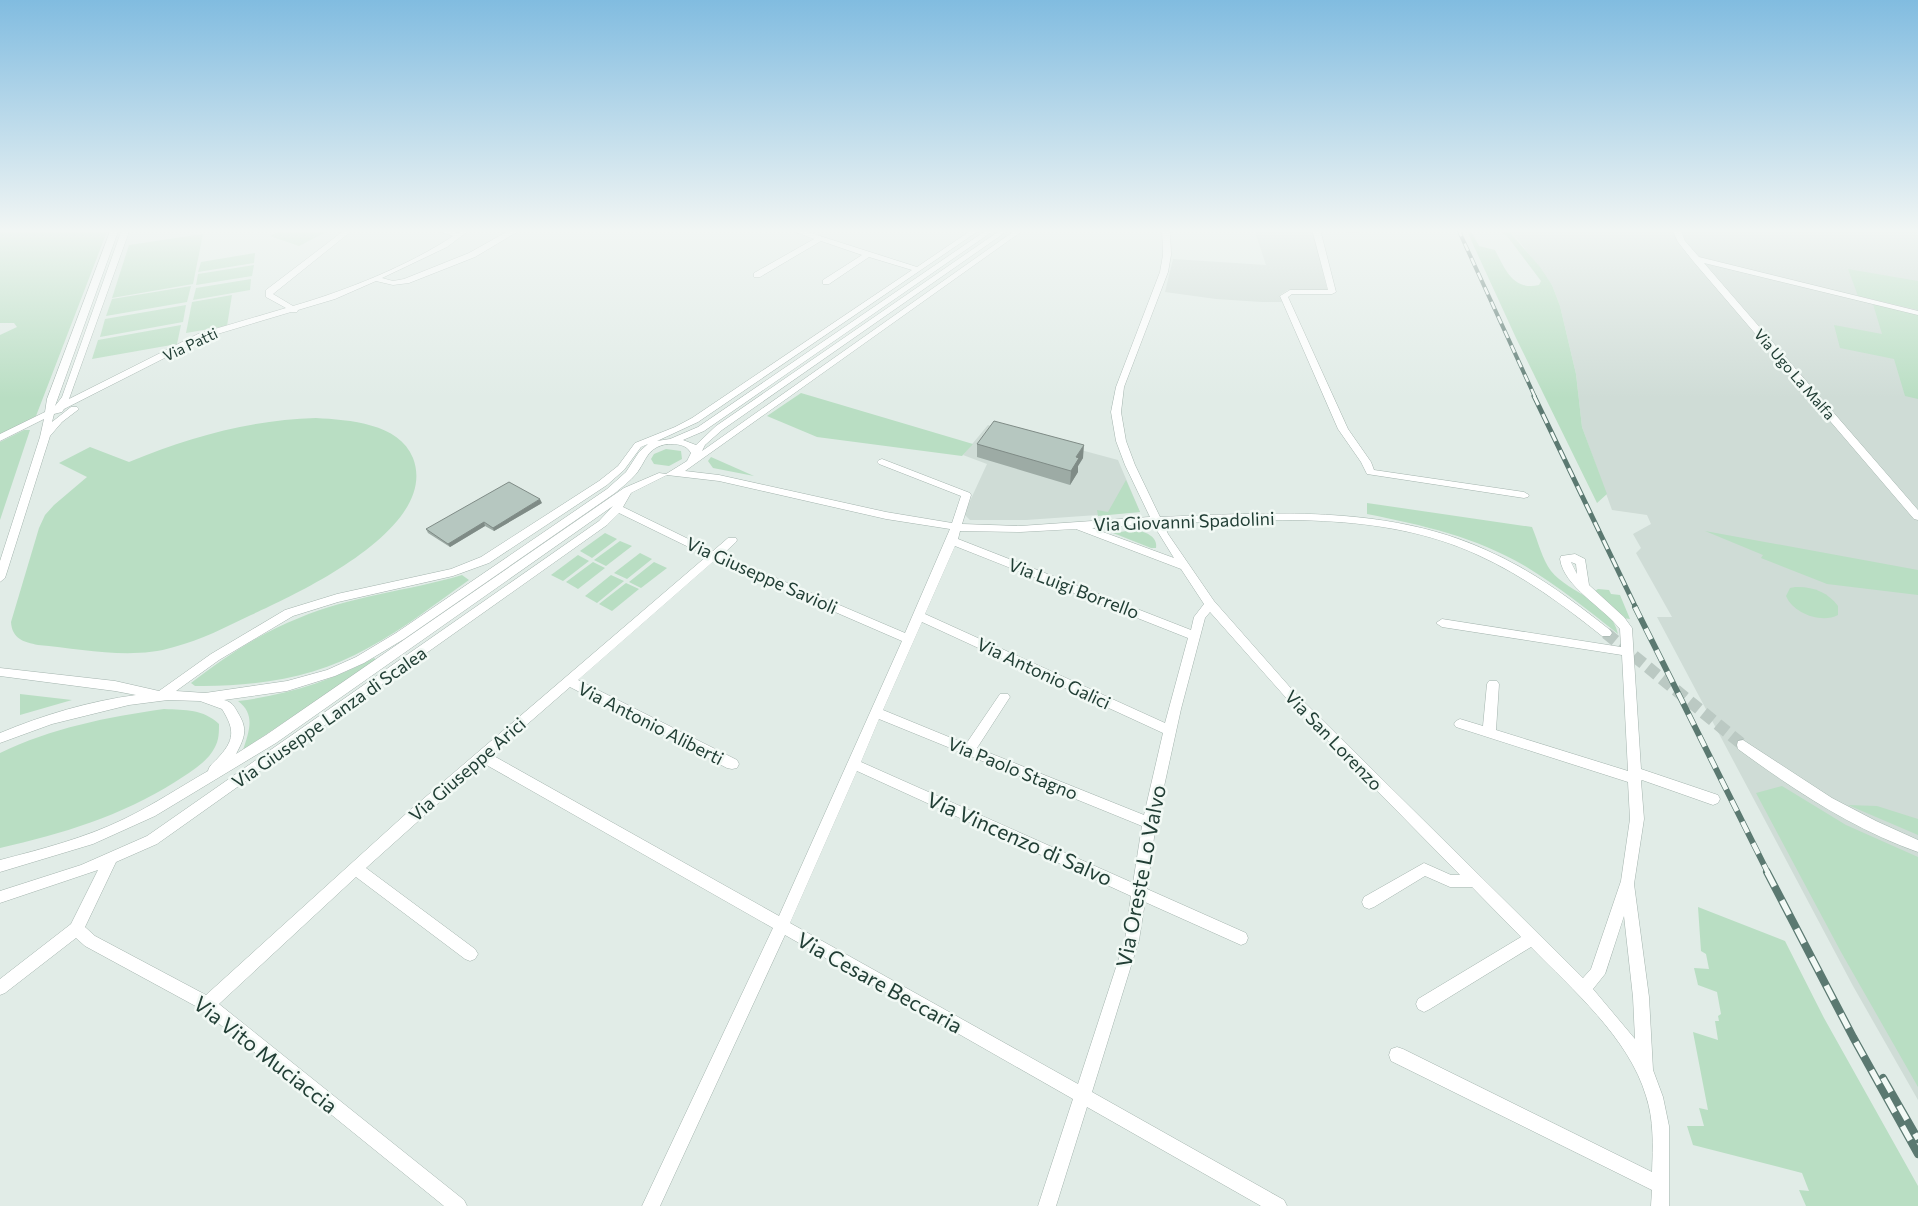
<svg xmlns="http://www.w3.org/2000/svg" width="1918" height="1206" font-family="Commissioner,sans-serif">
<rect width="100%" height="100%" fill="#e1ece7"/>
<g fill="#cfdcd6">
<path d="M 1254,229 L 1295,229 L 1314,232 L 1329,291 L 1288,290 L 1280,295 L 1282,302 L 1262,302 L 1216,299 L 1165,292 L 1173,259 L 1266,265 Z"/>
<path d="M 1507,229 L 1918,229 L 1918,1100 L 1853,986 L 1657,617 L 1672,617 L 1636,553 L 1641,548 L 1633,534 L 1651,524 L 1647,515 L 1612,510 L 1582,427 L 1576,374 L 1560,306 L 1552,285 L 1516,237 Z"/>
<path d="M 988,425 L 1118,460 L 1140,512 L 1026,520 L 970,520 L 964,514 L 987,464 L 963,455 Z"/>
</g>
<g fill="#b9dec3">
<path d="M 0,229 L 108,229 L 36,416 L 0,435 L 0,335 L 17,327 L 14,323 L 0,323 Z"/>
<path d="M 284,229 L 332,229 L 299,246 L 270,236 Z"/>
<path d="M 1466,229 L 1470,229 L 1479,246 L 1495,250 C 1505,269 1513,291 1539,285 L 1541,281 L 1507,236 L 1497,229 L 1507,229 L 1540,267 L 1552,285 L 1560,306 L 1576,374 L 1582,427 L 1607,494 L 1597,503 L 1516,338 Z"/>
<path d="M 203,234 L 193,284 L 112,298 L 129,245 Z"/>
<path d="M 255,253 L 254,263 L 198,272 L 201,262 Z"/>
<path d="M 254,265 L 252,276 L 196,285 L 198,274 Z"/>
<path d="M 1848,269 L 1918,281 L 1918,310 L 1858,296 Z"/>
<path d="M 251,279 L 250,290 L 193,300 L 196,288 Z"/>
<path d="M 191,286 L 187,302 L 106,316 L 112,299 Z"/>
<path d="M 232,295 L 227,326 L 186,333 L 192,302 Z"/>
<path d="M 1873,304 L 1918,315 L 1918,399 L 1905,396 L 1894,359 L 1840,348 L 1834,325 L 1882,334 Z"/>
<path d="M 186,305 L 183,322 L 100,337 L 105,319 Z"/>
<path d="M 181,325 L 177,344 L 92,359 L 98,340 Z"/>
<path d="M 801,393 L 973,444 L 962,456 L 817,437 L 767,416 Z"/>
<path d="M 316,418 C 349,420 399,423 413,458 C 440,528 299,593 251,615 C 226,627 201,640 174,647 C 132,660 82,649 38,645 C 24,642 12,639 11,622 L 39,528 L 45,515 L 54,505 L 87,477 L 59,463 L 90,447 L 129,462 C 190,437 250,420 316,418 Z"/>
<path d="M 24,430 L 30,430 L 0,520 L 0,442 Z"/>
<path d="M 666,449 L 681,451 L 682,459 L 669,466 L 654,464 L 651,459 L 654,454 Z"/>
<path d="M 711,457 L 754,476 L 713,468 L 708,461 Z"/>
<path d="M 1126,480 L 1140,512 L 1098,516 L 1097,510 L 1108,512 Z"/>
<path d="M 1367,503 L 1532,527 C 1538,541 1542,559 1551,571 C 1570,594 1611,601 1618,634 C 1588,610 1558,586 1525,566 C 1476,537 1422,525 1367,514 Z"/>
<path d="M 1134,530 C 1144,531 1158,536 1156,548 L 1151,548 L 1113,533 Z"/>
<path d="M 1705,531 L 1918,570 L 1918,595 L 1827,584 L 1761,558 L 1763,555 Z"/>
<path d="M 605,533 L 617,539 L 592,558 L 580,551 Z"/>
<path d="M 620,541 L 632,546 L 606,566 L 594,560 Z"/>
<path d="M 640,553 L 652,559 L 627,579 L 614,573 Z"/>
<path d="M 578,555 L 589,561 L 563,581 L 551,575 Z"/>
<path d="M 593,562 L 605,568 L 578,589 L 566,582 Z"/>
<path d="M 654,562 L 667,568 L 641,588 L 629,582 Z"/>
<path d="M 462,575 L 469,580 C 436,603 404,629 368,648 C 316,678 254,687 195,686 L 191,683 C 223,658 260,633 299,618 C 350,596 408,591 462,575 Z"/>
<path d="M 611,575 L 624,581 L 597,603 L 585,596 Z"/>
<path d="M 626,583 L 639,589 L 612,611 L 599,604 Z"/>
<path d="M 1795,587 C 1812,586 1828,592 1838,606 L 1838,615 C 1821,624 1793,613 1786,596 L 1790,588 Z"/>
<path d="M 1598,589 L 1609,590 L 1611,594 L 1620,595 L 1630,619 L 1623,618 L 1595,591 Z"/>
<path d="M 374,658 L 377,660 L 243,750 C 249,732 256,714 238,701 C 287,695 331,681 374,658 Z"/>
<path d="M 20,694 L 72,700 L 20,715 Z"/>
<path d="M 164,709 C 186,710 203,709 219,724 C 219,732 219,740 215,747 C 208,762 189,773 175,782 C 121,816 62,834 0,848 L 0,753 C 52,728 107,717 164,709 Z"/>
<path d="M 1782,786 L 1846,825 L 1918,857 L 1918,1087 L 1841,952 L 1756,793 Z"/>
<path d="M 1848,805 L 1877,806 L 1918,819 L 1918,835 Z"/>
<path d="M 1698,907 L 1785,941 L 1824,1018 L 1918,1186 L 1918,1206 L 1806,1206 L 1799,1190 L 1809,1191 L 1802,1173 L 1693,1145 L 1687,1126 L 1704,1126 L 1699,1108 L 1708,1110 L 1693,1032 L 1718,1040 L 1715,1021 L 1719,1021 L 1718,1016 L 1721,1014 L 1717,992 L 1698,985 L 1694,968 L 1709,969 L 1706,954 L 1701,951 Z"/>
</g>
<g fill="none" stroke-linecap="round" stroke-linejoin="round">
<path stroke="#bbc9c3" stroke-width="12" stroke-dasharray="12 6" stroke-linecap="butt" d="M 1606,633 L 1743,745"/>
<g stroke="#a4b4ae" stroke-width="1">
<g id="minor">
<path d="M 111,229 L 119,229 L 55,406 L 62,397 L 122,229 L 130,229 L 69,399 L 198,334 L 286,308 L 266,297 L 266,290 L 346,229 L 354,229 L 273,294 L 293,306 C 345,291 408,266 453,236 L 432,229 L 444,229 L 458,233 L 463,229 L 471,229 L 447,247 L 382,278 L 393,281 L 404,279 L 469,253 L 510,230 L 517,232 L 475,257 L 409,283 L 393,285 L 376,281 L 335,299 L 298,310 L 297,312 L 291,312 L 204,338 L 64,409 L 62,412 L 54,414 L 52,422 L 71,407 L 77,407 L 79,409 L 62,422 L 50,436 L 5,578 L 0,582 L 0,561 L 40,437 L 44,419 L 0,441 L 0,434 L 45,412 L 47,399 Z"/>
<path d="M 787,229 L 798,229 L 917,267 L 973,229 L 981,229 L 698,422 L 657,441 L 670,439 L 698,427 L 988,229 L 996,229 L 704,431 L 683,440 L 696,445 L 716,426 L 1002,229 L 1010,229 L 722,430 L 705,445 L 702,451 L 1017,229 L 1025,229 L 685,471 L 719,475 L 886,512 L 952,523 L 961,496 L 879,464 L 877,462 L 879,460 L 882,459 L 970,493 L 971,495 L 962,524 L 1020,526 L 1150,517 L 1125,465 L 1116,441 L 1111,412 L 1116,387 L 1160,272 L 1163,255 L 1162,229 L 1170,229 L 1171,255 L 1168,272 L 1124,387 L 1121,412 L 1126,441 L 1135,465 L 1160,517 C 1268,513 1385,504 1486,550 C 1532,570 1571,599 1610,630 L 1612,633 L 1610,636 L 1602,636 C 1563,605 1524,576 1478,555 C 1381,510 1267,520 1163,523 L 1168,534 L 1214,601 L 1296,694 L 1583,978 L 1591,969 L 1621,881 L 1630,819 L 1628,782 L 1456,727 L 1454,724 L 1456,721 L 1460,719 L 1483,726 L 1487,684 L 1489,681 L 1497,681 L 1499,684 L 1496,730 L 1628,771 L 1622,655 L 1442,627 L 1436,623 L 1442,619 L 1621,647 L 1620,629 C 1603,607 1564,587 1560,559 L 1561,556 L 1575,554 L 1585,559 L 1589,585 L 1624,617 L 1632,628 L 1641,769 L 1718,795 L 1720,799 L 1718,803 L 1713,805 L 1642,780 L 1641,781 L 1644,819 L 1634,884 L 1649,997 L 1653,1070 L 1663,1097 L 1669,1126 L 1669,1206 L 1651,1206 L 1652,1190 L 1391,1061 L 1389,1055 L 1391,1049 L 1397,1047 L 1403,1049 L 1652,1172 C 1653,1146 1654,1120 1646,1096 C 1629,1038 1572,989 1531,947 L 1430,1009 L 1424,1012 L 1418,1009 L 1416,1004 L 1418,999 L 1521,937 L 1472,887 L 1450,887 L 1425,876 L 1374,907 L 1369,909 L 1364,907 L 1362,902 L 1364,897 L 1424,863 L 1451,875 L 1460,875 L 1288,700 L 1210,612 L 1205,618 L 1181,709 L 1156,823 L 1147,889 L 1246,933 L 1248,938 L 1246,943 L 1241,945 L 1145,902 L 1139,940 L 1092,1092 L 1284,1200 L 1287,1206 L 1261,1206 L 1087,1107 L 1056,1206 L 1038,1206 L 1073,1099 L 785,935 L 660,1206 L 642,1206 L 773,928 L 483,763 L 366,868 L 475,949 L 478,954 L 475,959 L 470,961 L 465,959 L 356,877 L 219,1004 L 464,1200 L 467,1206 L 444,1206 L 201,1009 L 85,946 L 76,938 L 5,993 L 0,995 L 0,979 L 71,924 L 98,870 L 0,903 L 0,891 L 81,865 L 147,836 L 599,521 L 613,506 L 276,743 L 155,816 L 93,844 L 0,872 L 0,860 C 42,849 85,838 124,819 C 153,805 180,787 208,771 C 209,766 213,763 217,759 C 235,740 235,730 222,709 L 200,701 L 168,700 L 129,705 L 52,724 L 0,743 L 0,733 C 43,715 90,701 136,695 L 115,691 L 0,676 L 0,668 L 115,681 L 159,691 L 211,654 L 285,610 L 337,594 L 451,569 L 481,557 L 599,481 L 618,466 L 635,443 L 675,427 L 692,418 L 912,270 L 869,257 L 829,284 L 823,284 L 823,280 L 862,255 L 821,241 L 760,277 L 754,277 L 754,273 L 814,239 ZM 648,444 L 639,452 L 626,472 L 607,489 L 396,633 L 356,657 L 327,670 L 287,681 L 205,693 L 176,691 L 219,660 L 293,616 L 338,602 L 453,576 L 489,563 L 607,485 L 624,470 L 641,447 ZM 667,444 C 677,444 686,444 691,453 L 687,461 L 666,474 L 659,473 L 624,488 L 266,735 L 236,754 C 245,737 248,729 238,713 C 234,706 232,702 224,700 L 287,691 L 335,676 L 364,663 L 404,639 L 615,493 C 622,487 630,481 636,474 C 647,460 646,448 667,444 ZM 667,475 L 719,481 L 886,519 L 950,529 L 905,633 L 722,555 L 736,542 L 737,540 L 736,538 L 728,538 L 713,551 L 623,507 L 631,493 ZM 619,513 L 707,556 L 408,812 L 206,995 L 95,936 L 85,927 L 116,862 L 157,844 L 607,525 ZM 1153,524 L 1174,558 L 1092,528 ZM 1076,529 L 1181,569 L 1204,604 L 1194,617 L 1191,630 L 958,539 L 960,531 L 1020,532 ZM 955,546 L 1188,638 L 1165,723 L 925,614 ZM 715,560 L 902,641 L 779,916 L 492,755 L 570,687 L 727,768 L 732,769 L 737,768 L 739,764 L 737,760 L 578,680 ZM 1571,562 L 1576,564 L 1577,574 ZM 922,622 L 1163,733 L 1144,815 L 977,748 L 1008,700 L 1010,697 L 1008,694 L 1000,694 L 966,744 L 883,710 ZM 879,719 L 1142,826 L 1133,883 L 861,762 ZM 857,771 L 1131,896 L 1125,940 L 1078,1084 L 790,923 ZM 1624,916 L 1633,997 L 1635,1039 L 1593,989 L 1605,974 Z"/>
<path d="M 1312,229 L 1320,229 L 1336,292 L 1332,294 L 1292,294 L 1288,297 L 1348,429 L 1371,462 L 1374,470 L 1524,492 L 1529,495 L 1528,497 L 1524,498 L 1367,474 L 1361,462 L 1338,429 L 1280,296 L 1290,290 L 1328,290 Z"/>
<path d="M 1339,229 L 1362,229 L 1363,230 C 1357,234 1344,233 1339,229 Z"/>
<path d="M 1672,229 L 1680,229 L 1685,241 L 1699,257 L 1918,311 L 1918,315 L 1704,263 L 1918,510 L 1918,520 L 1914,519 L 1693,261 L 1678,242 Z"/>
<path d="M 1743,740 L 1832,798 L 1876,821 L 1918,840 L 1918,852 C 1853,829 1794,790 1738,749 L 1737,745 L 1738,741 Z"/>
</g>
</g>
<use href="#minor" fill="#fff" fill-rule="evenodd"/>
<g stroke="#5b7971" stroke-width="4">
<path id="rail-far3" d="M 1458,229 L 1535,397"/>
</g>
<g stroke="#5b7971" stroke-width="5">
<path id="rail-far2" d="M 1534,396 L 1636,608"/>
</g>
<g stroke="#5b7971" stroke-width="6">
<path id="rail-far1" d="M 1635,607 L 1768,873"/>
</g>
<g stroke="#5b7971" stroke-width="8">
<g id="rail">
<path d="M 1767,872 L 1853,1037 L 1918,1154"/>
<path d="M 1883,1078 L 1918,1139"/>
</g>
</g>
<use href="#rail-far3" stroke="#f2f9f5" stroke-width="2.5" stroke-dasharray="8" stroke-linecap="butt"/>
<use href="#rail-far2" stroke="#f2f9f5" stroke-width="3" stroke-dasharray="10" stroke-linecap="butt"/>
<use href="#rail-far1" stroke="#f2f9f5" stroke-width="4.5" stroke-dasharray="12" stroke-linecap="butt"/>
<use href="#rail" stroke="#f2f9f5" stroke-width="5.5" stroke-dasharray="16" stroke-linecap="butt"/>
</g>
<g fill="#9daba5">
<path d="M 977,444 L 1083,458 L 1078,466 L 1078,472 L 1070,485 L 977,457 Z"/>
<path d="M 542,503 L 494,531 L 485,526 L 450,547 L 428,533 L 426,529 Z"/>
</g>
<g fill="#7f8b86">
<path d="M 1084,445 L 1083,458 L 1078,466 L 1078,472 L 1070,485 L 1071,471 L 1076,457 Z"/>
<path d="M 540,499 L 542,503 L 494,531 L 493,528 Z"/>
<path d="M 484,522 L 485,526 L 450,547 L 448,544 Z"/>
</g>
<g fill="#b6c7c0" stroke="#7f8b86">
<path d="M 994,421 L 1084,445 L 1076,457 L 1079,458 L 1071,471 L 977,444 Z"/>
<path d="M 509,482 L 540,499 L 493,528 L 484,522 L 448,544 L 426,529 Z"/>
</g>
<linearGradient id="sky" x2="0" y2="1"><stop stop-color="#81bce0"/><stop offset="0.58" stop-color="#f2f6f4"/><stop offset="1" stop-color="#f2f6f4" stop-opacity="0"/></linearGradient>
<rect width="1918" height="398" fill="url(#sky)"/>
<g text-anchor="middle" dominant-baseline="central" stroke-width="5" stroke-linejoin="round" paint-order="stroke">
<g font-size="15" fill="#213e35" stroke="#f2f9f5">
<text transform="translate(190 344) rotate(-25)">Via Patti</text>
<text transform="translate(1795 374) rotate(49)">Via Ugo La Malfa</text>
</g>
<g font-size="18" fill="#213e35" stroke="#f2f9f5">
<text transform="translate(1184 521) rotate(-2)">Via Giovanni Spadolini</text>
<text transform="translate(762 575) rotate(24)">Via Giuseppe Savioli</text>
<text transform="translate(1074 588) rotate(21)">Via Luigi Borrello</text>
<text transform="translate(1044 673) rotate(25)">Via Antonio Galici</text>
<text transform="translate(329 717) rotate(-35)">Via Giuseppe Lanza di Scalea</text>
<text transform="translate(651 723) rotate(27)">Via Antonio Aliberti</text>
<text transform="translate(1334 740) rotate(46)">Via San Lorenzo</text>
<text transform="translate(1013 768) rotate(22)">Via Paolo Stagno</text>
<text transform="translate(467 769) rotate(-41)">Via Giuseppe Arici</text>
</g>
<g font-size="21" fill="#213e35" stroke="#f2f9f5">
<text transform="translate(1020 838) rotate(24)">Via Vincenzo di Salvo</text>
<text transform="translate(1140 876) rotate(-79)">Via Oreste Lo Valvo</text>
<text transform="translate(880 982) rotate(29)">Via Cesare Beccaria</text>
<text transform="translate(266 1054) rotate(38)">Via Vito Muciaccia</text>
</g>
</g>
</svg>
